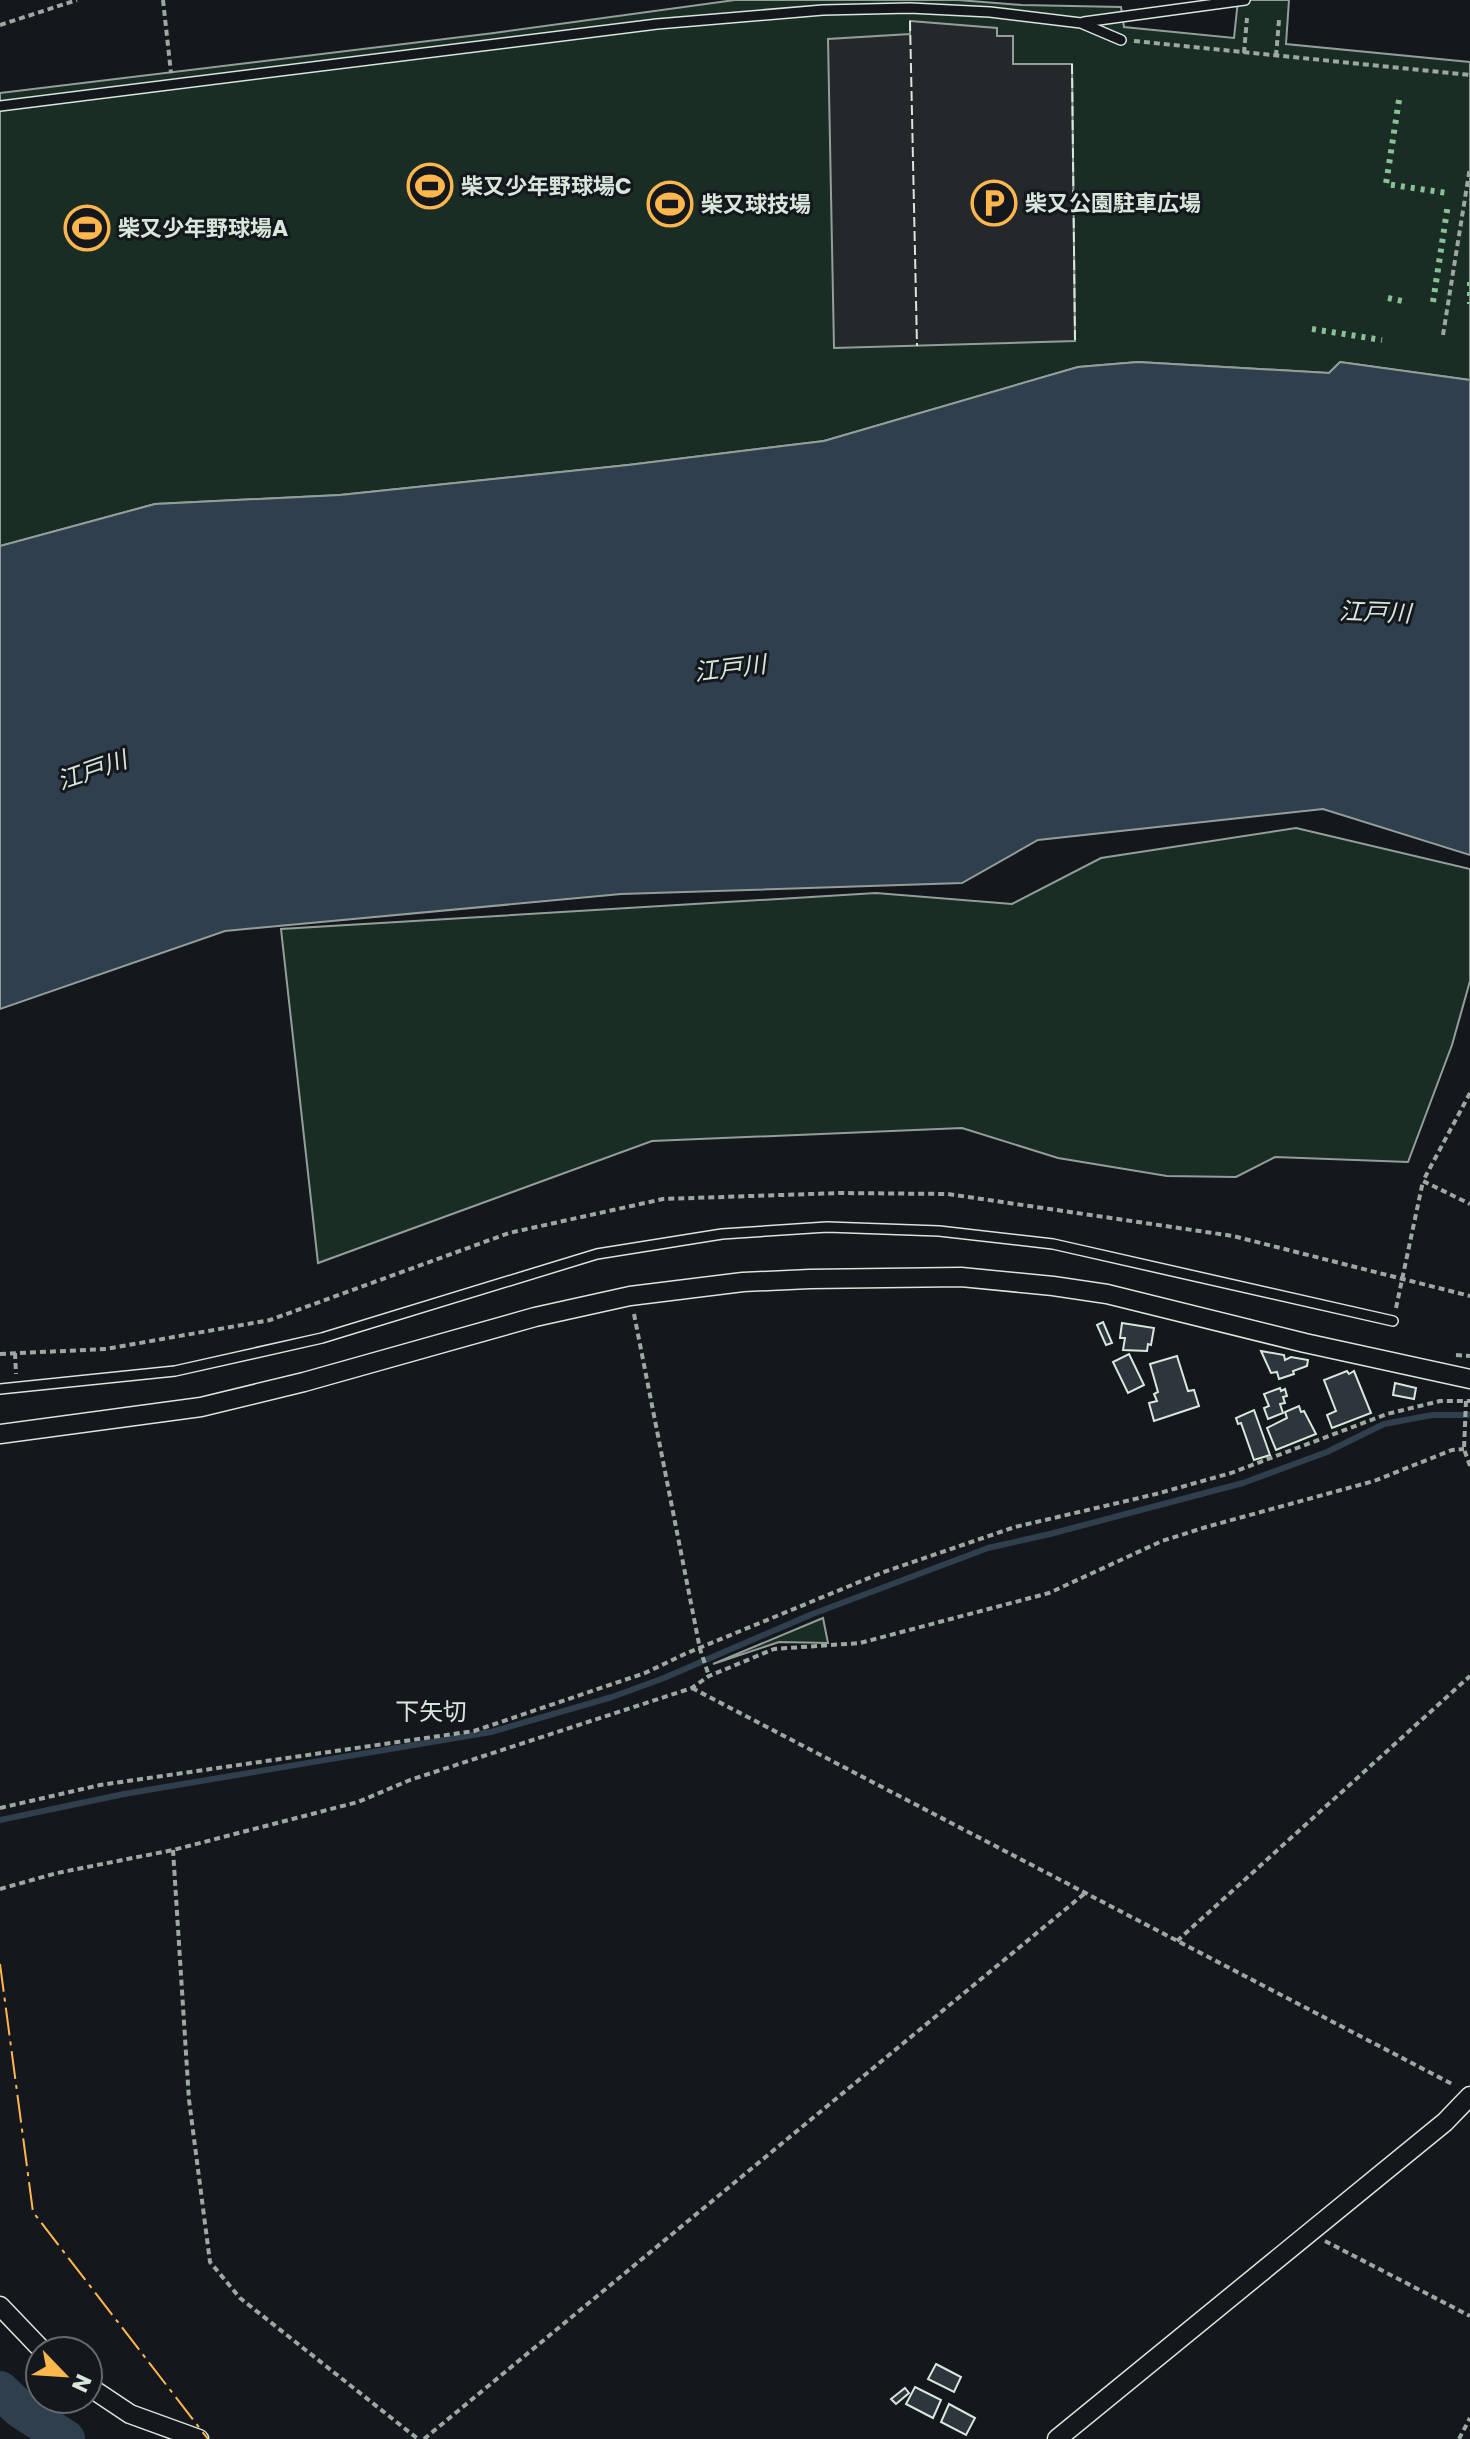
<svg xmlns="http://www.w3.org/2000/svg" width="1470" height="2439" font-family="Poppins,'Noto Sans JP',sans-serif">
<rect width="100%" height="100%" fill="#14181c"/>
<g fill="#1a2d24" stroke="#939e99" stroke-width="2">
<path d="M 735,0 L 958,0 L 1022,5 L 1121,7 L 1124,27 L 1234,38 L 1238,0 L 1289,0 L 1286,44 L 1470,62 L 1470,380 L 1340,362 L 1329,373 L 1138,362 L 1078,367 L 824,441 L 628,465 L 340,495 L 155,504 L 0,546 L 0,93 L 494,33 Z"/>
<path d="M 1296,828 L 1470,869 L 1470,981 L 1452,1045 L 1408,1162 L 1275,1157 L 1236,1177 L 1167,1176 L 1058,1158 L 962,1128 L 652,1141 L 318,1263 L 281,929 L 876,893 L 1012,904 L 1101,858 Z"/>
<path d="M 823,1618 L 828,1643 L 779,1642 L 713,1664 Z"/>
</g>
<path fill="#24282b" stroke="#939e99" stroke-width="2" d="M 910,21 L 997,28 L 997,36 L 1013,36 L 1013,64 L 1072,64 L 1075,341 L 834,348 L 828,39 L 910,34 Z"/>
<path fill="#2f3f4d" stroke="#939e99" stroke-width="2" d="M 1138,362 L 1329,373 L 1340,362 L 1470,380 L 1470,855 L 1323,809 L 1038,840 L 962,883 L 621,894 L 225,931 L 0,1009 L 0,546 L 155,504 L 340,495 L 628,465 L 824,441 L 1078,367 Z"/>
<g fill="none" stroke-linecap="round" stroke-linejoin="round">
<path stroke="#2f3f4d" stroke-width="6" d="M 0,1820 L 124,1794 L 491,1732 L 612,1697 L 664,1678 L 810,1615 L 988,1548 L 1050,1534 L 1243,1483 L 1327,1452 L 1384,1424 L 1432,1415 L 1470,1415"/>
<path stroke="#2f3f4d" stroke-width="38" d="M 0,2390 L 20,2409 L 66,2439"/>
</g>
<g fill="#2c363c" stroke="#d8e6dc" stroke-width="2">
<path d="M 1103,1322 L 1112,1343 L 1106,1345 L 1097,1325 Z"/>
<path d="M 1122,1323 L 1154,1328 L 1151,1345 L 1148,1344 L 1147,1351 L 1123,1350 L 1125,1338 L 1120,1338 Z"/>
<path d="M 1261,1351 L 1284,1355 L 1285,1360 L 1291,1357 L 1308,1360 L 1307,1366 L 1293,1371 L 1294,1374 L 1279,1379 L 1277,1372 L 1271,1373 Z"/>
<path d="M 1129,1354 L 1144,1385 L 1128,1393 L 1113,1362 Z"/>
<path d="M 1177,1356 L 1188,1391 L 1194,1390 L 1199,1406 L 1154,1421 L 1149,1403 L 1157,1401 L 1154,1394 L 1158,1392 L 1150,1364 Z"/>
<path d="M 1347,1371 L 1349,1374 L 1354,1371 L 1371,1413 L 1332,1428 L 1327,1415 L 1336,1411 L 1324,1380 Z"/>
<path d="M 1395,1383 L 1416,1388 L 1414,1399 L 1393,1395 Z"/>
<path d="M 1280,1388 L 1281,1391 L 1285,1389 L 1287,1396 L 1283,1397 L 1285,1403 L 1280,1404 L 1283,1413 L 1268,1419 L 1264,1408 L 1269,1406 L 1264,1394 Z"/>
<path d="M 1299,1406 L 1301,1412 L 1304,1411 L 1316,1434 L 1276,1450 L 1267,1428 L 1287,1418 L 1285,1412 Z"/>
<path d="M 1254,1410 L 1270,1455 L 1254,1460 L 1241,1423 L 1238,1424 L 1236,1418 Z"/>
<path d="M 936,2364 L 961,2377 L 954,2392 L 928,2379 Z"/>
<path d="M 915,2387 L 941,2400 L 933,2418 L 906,2404 Z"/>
<path d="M 905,2388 L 909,2393 L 896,2404 L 891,2399 Z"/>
<path d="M 949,2404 L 975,2418 L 966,2435 L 941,2422 Z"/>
</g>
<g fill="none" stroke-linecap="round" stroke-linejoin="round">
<g stroke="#d8e6dc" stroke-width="12">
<g id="lane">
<path d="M 1084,22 L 1245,0"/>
<path d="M 0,106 L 657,24 L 823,10 L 910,8 L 990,12 L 1081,23 L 1121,40"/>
<path d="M 0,1389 L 175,1371 L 322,1338 L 597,1254 L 722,1234 L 827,1227 L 939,1231 L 1053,1244 L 1393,1321"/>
</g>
</g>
<g stroke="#d8e6dc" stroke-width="21">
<g id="street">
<path d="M 0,1434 L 201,1407 L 304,1382 L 535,1317 L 630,1296 L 743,1282 L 810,1279 L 961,1277 L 1053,1286 L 1107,1294 L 1305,1343 L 1470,1379"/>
<path d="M 0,2306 L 43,2351"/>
<path d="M 88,2386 L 130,2414 L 199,2439"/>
<path d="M 1057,2439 L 1445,2122 L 1470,2096"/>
</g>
</g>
<g stroke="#9da8a2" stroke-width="4" stroke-dasharray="6 4" stroke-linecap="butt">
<path d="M 163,0 L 171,73"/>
<path d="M 0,25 L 77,0"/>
<path d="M 1134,41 L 1470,75"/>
<path d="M 1244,53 L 1247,18"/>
<path d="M 1276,56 L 1279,20"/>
<path d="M 1443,335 L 1470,167"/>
<path d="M 1470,1093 L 1423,1181 L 1470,1204"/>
<path d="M 1396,1308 L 1423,1181"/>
<path d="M 634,1314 L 700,1649 L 709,1676"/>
<path d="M 15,1353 L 16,1374"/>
<path d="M 0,1354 L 106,1349 L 270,1320 L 509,1233 L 663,1199 L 840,1193 L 948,1194 L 1233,1236 L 1470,1296"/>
<path d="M 1456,1355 L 1470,1356"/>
<path d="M 1466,1401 L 1464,1449 L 1470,1466"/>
<path d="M 692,1688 L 1454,2085"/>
<path d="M 0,1808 L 100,1785 L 474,1731 L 645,1673 L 687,1653 L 881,1573 L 1015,1527 L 1156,1494 L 1231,1473 L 1387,1414 L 1440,1401 L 1470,1401"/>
<path d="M 173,1850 L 189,2100 L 210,2262 L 240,2298 L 418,2439"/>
<path d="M 0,1889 L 57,1873 L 173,1850 L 358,1802 L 410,1780 L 692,1688 L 709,1676 L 774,1649 L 860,1643 L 1049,1593 L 1162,1541 L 1206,1527 L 1374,1481 L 1452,1450 L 1464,1449"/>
<path d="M 1177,1941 L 1470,1676"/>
<path d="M 1325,2241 L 1470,2316"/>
<path d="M 424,2439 L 1084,1894"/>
<path d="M 1459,2439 L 1470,2418"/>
</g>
<use href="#lane" stroke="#14181c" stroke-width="9"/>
<use href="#street" stroke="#14181c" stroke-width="18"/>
<g stroke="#8ac095" stroke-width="6" stroke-dasharray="4 6" stroke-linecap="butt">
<path d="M 1399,100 L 1386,184 L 1447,193"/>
<path d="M 1470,282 L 1470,304"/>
<path d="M 1388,298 L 1402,301"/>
<path d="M 1433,302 L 1448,204"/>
<path d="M 1312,329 L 1382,340"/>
</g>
<g stroke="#d8e6dc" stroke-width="2" stroke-dasharray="10 4" stroke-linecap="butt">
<path d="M 910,21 L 917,346"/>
<path d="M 1072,64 L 1075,341"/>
</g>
<path stroke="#ffb74d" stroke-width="2" stroke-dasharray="28 6 4 6" stroke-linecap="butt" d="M 0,1964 L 33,2212 L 208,2439"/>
</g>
<defs>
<g id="stadium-ring" transform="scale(2.3)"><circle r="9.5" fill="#14181c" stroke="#ffb74d" stroke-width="1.5"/><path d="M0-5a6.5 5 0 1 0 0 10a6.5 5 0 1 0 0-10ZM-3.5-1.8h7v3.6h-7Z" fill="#ffb74d"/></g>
<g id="parking-ring" transform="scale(2.3)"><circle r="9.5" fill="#14181c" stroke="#ffb74d" stroke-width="1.5"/><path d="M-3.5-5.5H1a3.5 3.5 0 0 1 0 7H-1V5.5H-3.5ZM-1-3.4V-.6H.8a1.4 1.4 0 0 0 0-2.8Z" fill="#ffb74d"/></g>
</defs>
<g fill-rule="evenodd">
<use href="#stadium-ring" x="430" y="186"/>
<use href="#parking-ring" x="994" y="203"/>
<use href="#stadium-ring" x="670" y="204"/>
<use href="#stadium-ring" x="87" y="228"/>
</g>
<g text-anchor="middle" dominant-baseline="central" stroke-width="6" stroke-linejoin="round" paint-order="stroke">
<g font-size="22" font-weight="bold" fill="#d8e6dc" stroke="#14181c" text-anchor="start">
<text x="461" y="186">柴又少年野球場C</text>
<text x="1025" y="203">柴又公園駐車広場</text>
<text x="701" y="204">柴又球技場</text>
<text x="118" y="228">柴又少年野球場A</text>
</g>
<g font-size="24" font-style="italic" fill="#d8e6dc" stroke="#14181c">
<text transform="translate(1375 612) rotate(2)">江戸川</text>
<text transform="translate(730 668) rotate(-7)">江戸川</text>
<text transform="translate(92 770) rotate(-19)">江戸川</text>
</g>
<g font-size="24" fill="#d8e6dc" stroke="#14181c">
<text x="431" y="1711">下矢切</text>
</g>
</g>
<g transform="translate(64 2375) rotate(115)"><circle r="38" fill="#14181c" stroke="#626a69" stroke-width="2"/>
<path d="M0-6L14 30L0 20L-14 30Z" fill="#ffb74d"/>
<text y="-12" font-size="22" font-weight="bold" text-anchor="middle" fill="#d8e6dc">N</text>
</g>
</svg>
